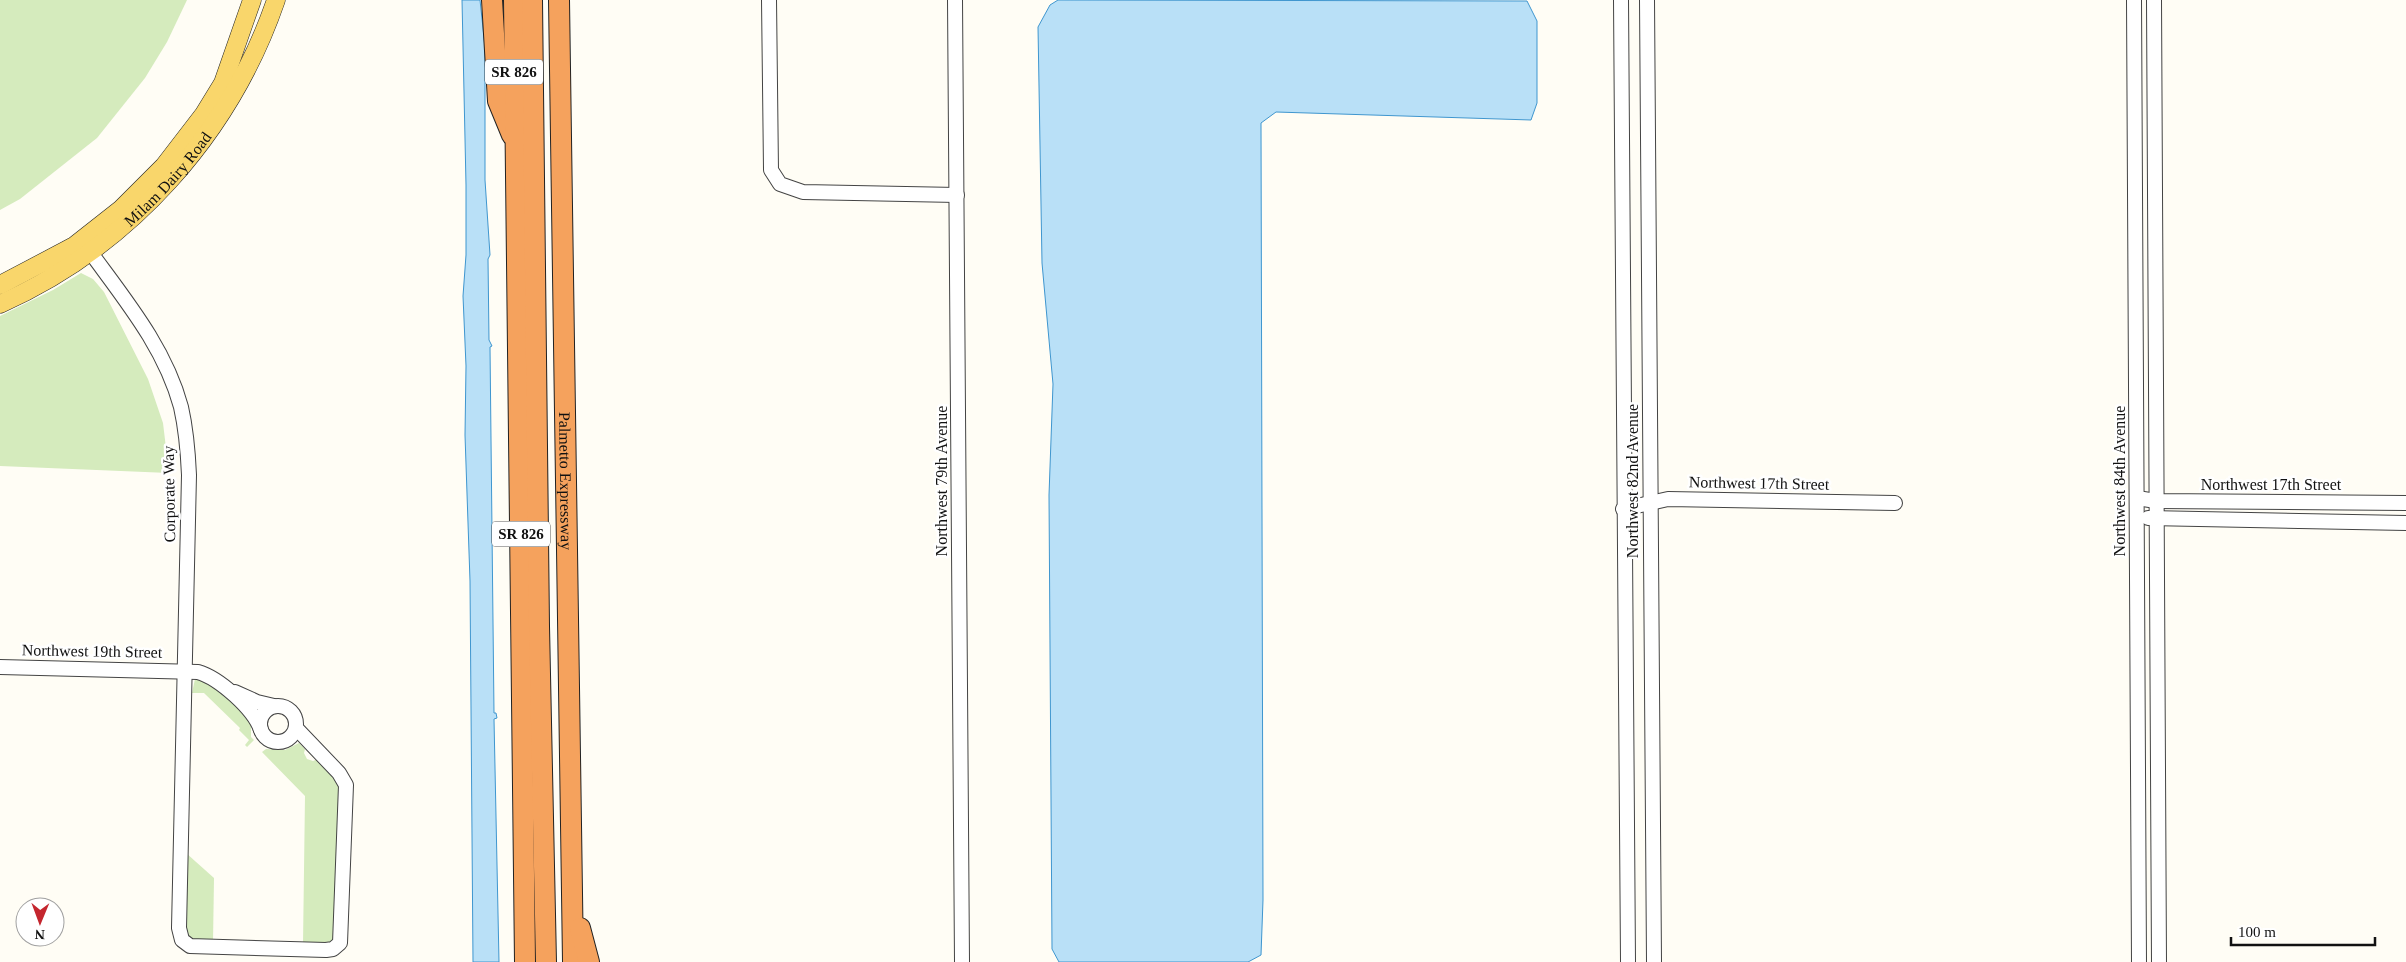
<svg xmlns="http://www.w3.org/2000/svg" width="2406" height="962" font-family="'Times New Roman',serif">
<rect width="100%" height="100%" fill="#fffdf5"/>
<g fill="#d5ebbd">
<path d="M 0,0 L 187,0 L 167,42 L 145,78 L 97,138 L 20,199 L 0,210 Z"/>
<path d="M 81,273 L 93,279 L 104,292 L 148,379 L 163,423 L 169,473 L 0,466 L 0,316 L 53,290 Z"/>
<path d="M 195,679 L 206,681 L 247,713 L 251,721 L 251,737 L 254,740 L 247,747 L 245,745 L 249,740 L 239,730 L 240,728 L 204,693 L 192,693 Z"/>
<path d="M 299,743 L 305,749 L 304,753 L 307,759 L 313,761 L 318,759 L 337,779 L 340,785 L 335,940 L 326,944 L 303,944 L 305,796 L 262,752 L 266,749 L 285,750 Z"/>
<path d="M 186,853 L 214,878 L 213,943 L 190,940 L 185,932 Z"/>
</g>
<g fill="#b9e0f7" stroke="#3f96cf">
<path d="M 462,0 L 480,0 L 485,47 L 485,180 L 490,255 L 488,259 L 489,340 L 492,346 L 490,347 L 494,713 L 496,713 L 497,718 L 494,719 L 499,962 L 473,962 L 470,581 L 465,435 L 466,366 L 463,296 L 466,255 L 466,185 Z"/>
<path d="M 1058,0 L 1527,1 L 1537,21 L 1537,103 L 1531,120 L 1276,112 L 1261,123 L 1263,900 L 1261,955 L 1248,962 L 1059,962 L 1052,949 L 1049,495 L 1053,384 L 1042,263 L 1038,27 L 1050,5 Z"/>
</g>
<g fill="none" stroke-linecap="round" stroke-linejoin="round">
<g stroke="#444" stroke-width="16">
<g id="minor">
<path d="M 769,0 L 771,170 L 780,184 L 803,192 L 957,195"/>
<path d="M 955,0 L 962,962"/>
<path d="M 1621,0 L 1628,962"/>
<path d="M 1647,0 L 1654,962"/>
<path d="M 2134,0 L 2139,962"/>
<path d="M 2154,0 L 2159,962"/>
<path d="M 91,253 C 126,301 165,348 181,407 C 186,429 188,452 189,475 L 179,928 L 182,940 L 190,946 L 326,950 L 333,949 L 340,943 L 346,785 L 339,773 L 296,728"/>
<path d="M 2137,498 L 2156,501 L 2406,503"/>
<path d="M 1623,509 L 1668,499 L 1895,503"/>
<path d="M 2148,518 L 2406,523"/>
<path d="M 0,667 L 198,672 C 219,678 254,709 261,730"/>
<path d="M 235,692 L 257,702 L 274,706"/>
<circle cx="278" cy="724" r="18"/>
</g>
</g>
<g stroke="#222" stroke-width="19">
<g id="major">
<path d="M 0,285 L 74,246 L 121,209 L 164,166 L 204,114 L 223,83 L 252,0"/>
<path id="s1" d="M 0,304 C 130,246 230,134 276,0"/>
</g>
</g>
<g stroke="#222" stroke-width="22">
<g id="highway">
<path d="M 492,0 L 498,101 L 512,135"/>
<path d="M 514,0 L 525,962"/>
<path d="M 532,0 L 539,626 L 546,962"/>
<path id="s2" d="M 559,0 L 573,962"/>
<path d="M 580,928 L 589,962"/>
</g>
</g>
<use href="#minor" stroke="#fff" stroke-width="14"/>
<use href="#major" stroke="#f9d66b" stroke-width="18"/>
<use href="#highway" stroke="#f5a25d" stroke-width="20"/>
</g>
<g text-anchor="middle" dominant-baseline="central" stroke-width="5" stroke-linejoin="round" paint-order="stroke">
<g fill="#fff" stroke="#585858" stroke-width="1">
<rect x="485" y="59.5" width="58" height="25" rx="4"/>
<rect x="492" y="521.5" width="58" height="25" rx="4"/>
</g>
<g font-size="15" font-weight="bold" fill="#111">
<text x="514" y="72">SR 826</text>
<text x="521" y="534">SR 826</text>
</g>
<g font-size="16" fill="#111" stroke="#fff">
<text stroke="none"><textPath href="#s1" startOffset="211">Milam Dairy Road</textPath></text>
<text stroke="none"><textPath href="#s2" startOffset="481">Palmetto Expressway</textPath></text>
<text transform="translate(941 481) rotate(-90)">Northwest 79th Avenue</text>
<text transform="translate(1632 481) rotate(-90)">Northwest 82nd Avenue</text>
<text transform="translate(2119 481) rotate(-90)">Northwest 84th Avenue</text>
<text transform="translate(1759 483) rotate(1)">Northwest 17th Street</text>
<text x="2271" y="484">Northwest 17th Street</text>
<text transform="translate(169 494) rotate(-91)">Corporate Way</text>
<text transform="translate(92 651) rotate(1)">Northwest 19th Street</text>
</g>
</g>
<g transform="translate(40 922) rotate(181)"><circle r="24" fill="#ffffff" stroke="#a0a0a0"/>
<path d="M0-4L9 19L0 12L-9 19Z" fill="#c4262e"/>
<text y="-8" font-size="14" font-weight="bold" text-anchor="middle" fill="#111111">N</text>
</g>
<path d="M2231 937v8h144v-8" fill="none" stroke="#111111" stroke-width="2.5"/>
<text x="2238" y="937" font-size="15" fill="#111111" stroke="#ffffff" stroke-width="4" paint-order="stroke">100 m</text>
</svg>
